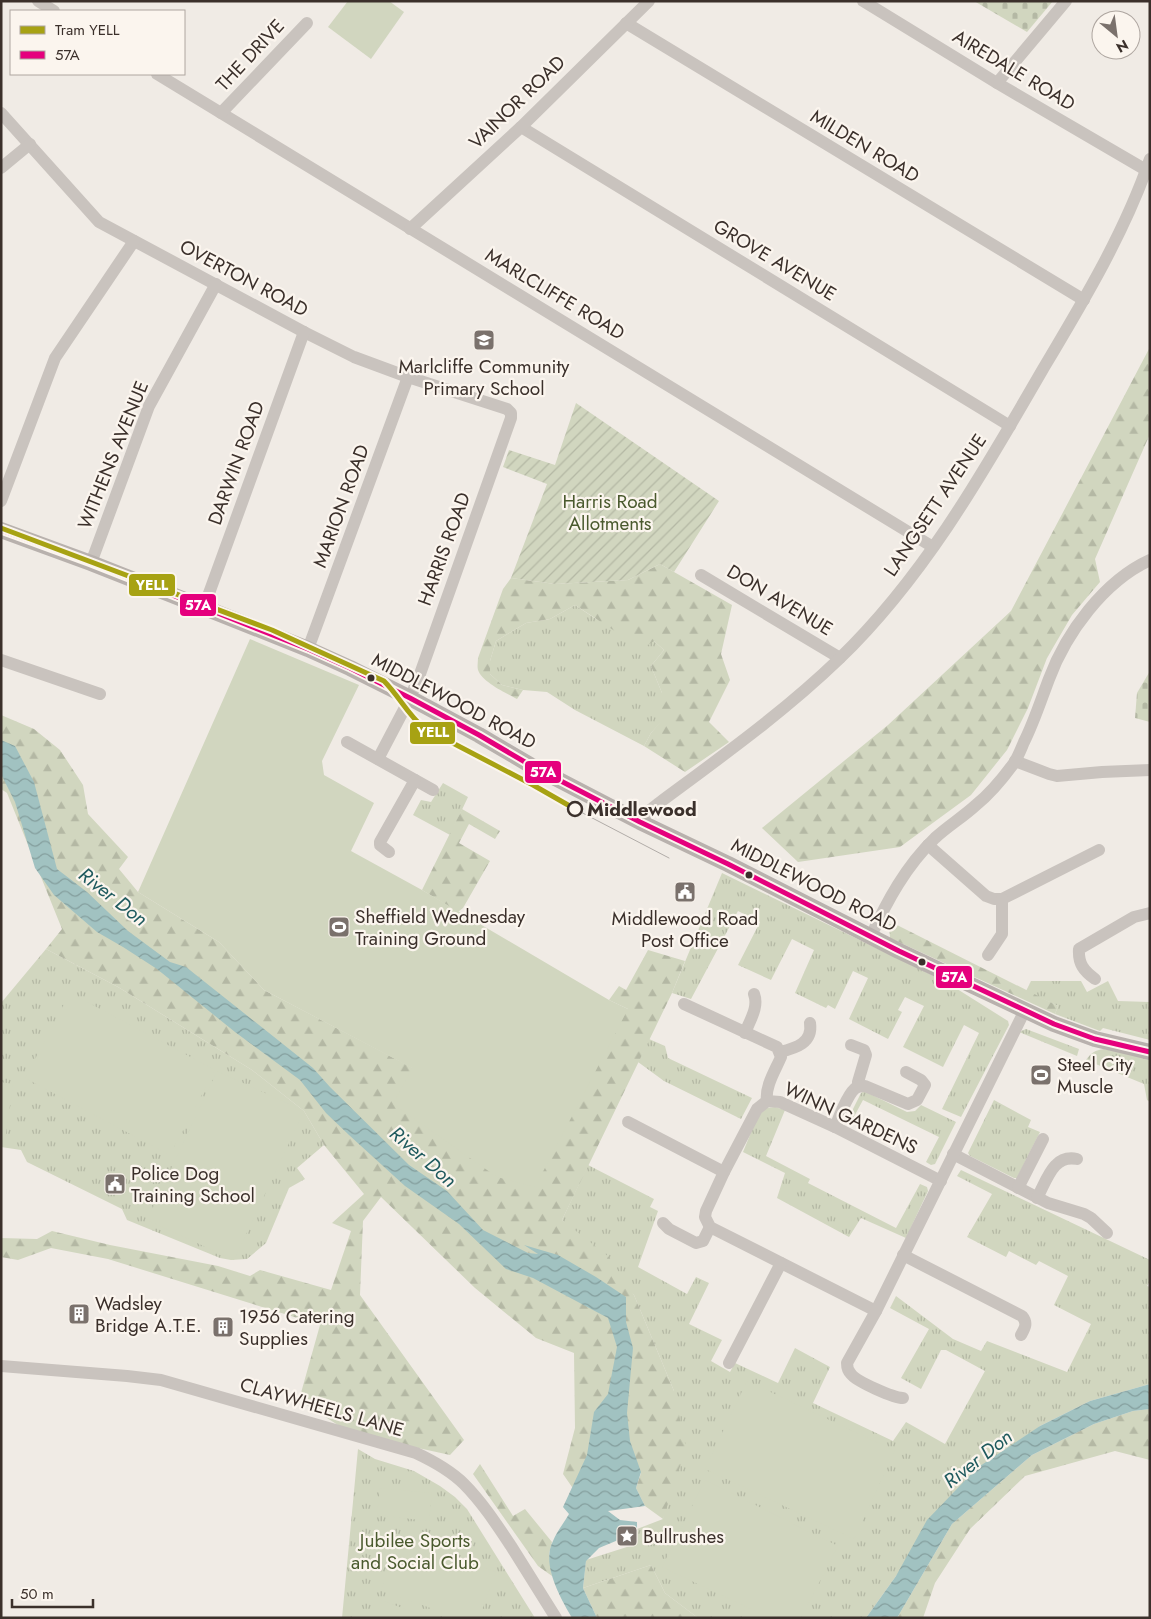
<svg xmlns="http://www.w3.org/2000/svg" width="1151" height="1619" viewBox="0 0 1151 1619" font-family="Jost,sans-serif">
	<defs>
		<pattern id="grass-tufts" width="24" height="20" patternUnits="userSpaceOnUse" patternTransform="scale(1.25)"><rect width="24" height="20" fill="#d1d6bf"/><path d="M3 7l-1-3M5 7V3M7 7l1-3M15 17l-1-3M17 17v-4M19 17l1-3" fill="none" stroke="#b4b8a4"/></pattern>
		<pattern id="forest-firs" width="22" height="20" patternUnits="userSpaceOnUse" patternTransform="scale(1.25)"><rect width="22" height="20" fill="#d1d6bf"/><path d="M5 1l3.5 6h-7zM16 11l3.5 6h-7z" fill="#b4b8a4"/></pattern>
		<pattern id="cemetery-stones" width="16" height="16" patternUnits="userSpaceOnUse" patternTransform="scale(1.25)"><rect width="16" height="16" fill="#d1d6bf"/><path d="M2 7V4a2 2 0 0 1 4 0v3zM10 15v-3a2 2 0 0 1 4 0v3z" fill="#b4b8a4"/></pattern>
		<pattern id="garden-furrows" width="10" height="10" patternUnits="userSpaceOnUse" patternTransform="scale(1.25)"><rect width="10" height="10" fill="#d1d6bf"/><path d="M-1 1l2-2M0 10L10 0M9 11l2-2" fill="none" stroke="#b4b8a4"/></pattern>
		<pattern id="water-waves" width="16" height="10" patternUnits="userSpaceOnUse" patternTransform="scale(1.25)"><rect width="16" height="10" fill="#a1c2c1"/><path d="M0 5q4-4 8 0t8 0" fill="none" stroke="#849e9d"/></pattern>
	</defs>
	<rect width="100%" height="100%" fill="#f0ebe5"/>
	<!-- grass -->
	<g fill="url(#grass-tufts)">
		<path d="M575,605L596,619L654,641L664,650L651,666L662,693V721L651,733L644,746L575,710L547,692L523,690L502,685L490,674V661L496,641L526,623L550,619Z"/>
		<path d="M443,783L468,797L450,835L413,815L421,800L431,802Z"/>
		<path d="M722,873L946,982L1008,1021L1009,1025L961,1117L942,1109L979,1033L964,1025L943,1067L903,1047L924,1006L905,997L898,1010L902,1012L888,1039L849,1019L868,978L853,971L835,1009L828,1005L826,1008L795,993L814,950L792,939L771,980L738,965L760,922L738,911L691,999L672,993Z"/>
		<path d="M46,949L118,987L252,1070L304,1111L324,1145L297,1168L305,1179L289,1188L266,1243L247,1259L231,1260L220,1258L127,1220L122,1209L27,1162L21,1150L1,1147V1003Z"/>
		<path d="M1031,981H1081L1087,992L1108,981L1118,1001L1150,1002V1040L1103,1028L1100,1031L1055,1014L1058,1006L1026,991Z"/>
		<path d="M1026,1029L1079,1049L1077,1056L1019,1032Z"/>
		<path d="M649,1039L665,1046L668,1058L752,1098L741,1119L664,1081L638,1062Z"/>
		<path d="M1104,1049L1150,1059V1102L1147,1100L1144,1084L1086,1060C1091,1053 1095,1050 1104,1049Z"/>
		<path d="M864,1091L907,1112L915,1111L921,1105L956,1122L935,1164L931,1165L926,1162L939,1137L863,1100L850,1124L847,1121L861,1093Z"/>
		<path d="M994,1100L1031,1120L1028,1127L1040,1132L1017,1178H1014L970,1156L968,1153Z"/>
		<path d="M775,1107L785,1110L766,1156L810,1179L808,1183L896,1228L920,1184L927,1187L928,1191L906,1238L861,1218L849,1237L777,1198L785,1173L743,1152L759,1113L766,1108Z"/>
		<path d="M588,1165L654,1199L650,1207L658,1211L638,1267L687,1294L696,1277L709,1283L689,1324L722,1340L711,1361L730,1372L735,1363L778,1383L795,1348L830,1367L813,1403L893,1441L906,1422L945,1444L985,1371L946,1350H941L921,1389L901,1378L929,1329L890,1308L896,1296L953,1339L981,1351L987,1341L1067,1372L1091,1324L1054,1305L1068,1276L1039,1261L1036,1265L1009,1251L1006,1257L967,1237L992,1194L957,1176L961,1170L1150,1260V1281L1147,1286L1150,1287V1384L1090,1401L1040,1426L896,1576L866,1618H698L665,1593L651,1565L583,1588L586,1560L630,1546L637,1529L663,1519L674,1391L634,1295L562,1220Z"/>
		<path d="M358,1449L375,1459L414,1471L440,1486L455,1497L467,1509L535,1618H342Z"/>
	</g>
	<!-- forest -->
	<g fill="url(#forest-firs)">
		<path d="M1150,347V434L1095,559L1100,582L1072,615L1047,658L1028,708L1007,750L971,795L900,847L798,862L762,828L888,725L1011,611Z"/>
		<path d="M660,564L732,605L721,654L730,680L709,722L729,742L685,772L644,746L651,733L662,720V693L651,666L664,650L654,641L648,645L630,641L575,605L550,619L526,623L496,641L490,661V674L502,685L523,690L517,699C506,693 482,682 478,670C477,666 478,662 478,658L503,589L511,578L555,584L628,580Z"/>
		<path d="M1,715L34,729L60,750L83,785L88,814L128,857L119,869L138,892L219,942L264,990L413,1068L628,1009L609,1000L619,986L626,990L648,950L685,961L672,993L562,1220L609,1257L634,1295L674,1391L686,1448L663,1519L645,1506L636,1488L641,1473L572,1487L563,1474L575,1428L574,1353L536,1338L475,1288L381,1197L363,1221L360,1295L464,1440L450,1455L400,1444L341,1427L299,1400L320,1325L108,1259L51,1248L18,1260L1,1257V1238L37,1239L52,1231L110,1245L218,1266L250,1276L260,1270L331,1290L351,1231L332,1223L364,1194L324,1145L304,1111L252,1070L118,987L46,949L62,929L7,793L1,789Z"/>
		<path d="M462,809L500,831L495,839L469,824L459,843L490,861L463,908L458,912L422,890Z"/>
		<path d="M889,924L897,925L1058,1006L1055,1014L890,938Z"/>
		<path d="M1150,1409V1460L1115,1451L1025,1476L970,1529L935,1583L923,1618H897L952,1524L1032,1455L1094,1424L1133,1411Z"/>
		<path d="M480,1464L513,1516L525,1509L552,1542L549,1554L552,1576L538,1566L473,1474Z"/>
		<path d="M651,1565L665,1593L698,1618H597L583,1588Z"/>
	</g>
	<!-- cemetery -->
	<g fill="url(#cemetery-stones)">
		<path d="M974,1H1053L1027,32Z"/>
		<path d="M1150,671V722L1135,718L1137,693Z"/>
	</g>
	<!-- garden -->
	<path fill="url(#garden-furrows)" d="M576,403L719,501L674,572L660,564L628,580L555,584L511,578L547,484L503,467L509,450L555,465Z"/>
	<!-- pitch -->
	<g fill="#d1d6bf">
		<path d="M348,1H389L404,12L371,59L328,27Z"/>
		<path d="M250,639L359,685L322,761L324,775L374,803L351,851L422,890L609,1000L628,1009L535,1187L497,1177L393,1104L412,1068L264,990L219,942L138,892Z"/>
		<path d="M70,993L215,1070L170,1155L25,1078Z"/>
		<path d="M217,1071L304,1111L234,1260L147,1220Z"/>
		<path d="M1,1082L13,1084L5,1141H1Z"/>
		<path d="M747,1381L895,1451L854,1539L705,1469Z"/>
		<path d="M705,1480L838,1546L801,1618H770L662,1567Z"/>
		<path d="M380,1488L432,1493L429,1521L377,1515Z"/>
		<path d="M401,1536L496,1572L479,1618H458L381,1590Z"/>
		<path d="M381,1600L429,1618H375Z"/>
	</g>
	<!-- water -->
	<g fill="url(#water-waves)">
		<path d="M1,740L15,746L34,782L57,869L87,892L128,931L170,962L186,967L313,1068L330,1087L409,1165L447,1191L483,1230L528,1253L538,1254L524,1245L558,1255L596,1277L626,1297V1322L633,1348L627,1413L630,1441L641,1472L636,1488L645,1506L608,1511L620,1520L637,1522V1529L624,1532L623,1538L599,1548L586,1561L583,1588L597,1618H572C560,1597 541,1564 553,1541C557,1531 564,1523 569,1514L563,1507L587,1455L594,1412L608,1394L617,1347L608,1318L533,1278L506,1269L459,1224L405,1186L349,1135L326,1113L300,1080L235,1032L157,969L123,947L97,932L54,895L35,868L15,802L1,774Z"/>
		<path d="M1150,1384V1409L1133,1411L1094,1424L1032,1455L952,1524L897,1618H866L896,1576L927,1520L977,1468L1040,1426L1090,1401Z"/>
	</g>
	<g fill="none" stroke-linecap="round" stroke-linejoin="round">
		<!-- minor -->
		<g stroke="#c9c3be" stroke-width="12">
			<path d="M38,1L54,11"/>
			<path d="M863,1L997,83L1146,170"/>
			<path d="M626,23L1084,300"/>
			<path d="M157,74L933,547"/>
			<path d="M997,83L1066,1"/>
			<path d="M1,113L99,222L304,332L354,357L408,377L507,409L511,413V418L420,674L410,698L378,759"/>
			<path d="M221,113L307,23"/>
			<path d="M521,127L1010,426"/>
			<path d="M1,168L30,144"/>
			<path d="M410,229L521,127L649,1"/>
			<path d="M1,501L55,358L134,241"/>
			<path d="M91,563L149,406L216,284"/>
			<path d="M701,575L840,658"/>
			<path d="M204,607L304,332"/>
			<path d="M308,649L408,377"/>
			<path d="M1,660L100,694"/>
			<path d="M347,742L433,790"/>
			<path d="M1015,761L1049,774L1057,776L1102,772L1150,770"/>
			<path d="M640,822L649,811L659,803C721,757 784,712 839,659C925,576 984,471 1043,369C1083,302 1125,232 1150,159"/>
			<path d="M928,845L986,896L994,899H1002L1099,850"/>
			<path d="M389,852L380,845V842L415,780"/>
			<path d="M871,936C887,901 906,866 935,838C948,826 963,817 976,805C991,793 1003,778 1014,763C1018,757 1021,749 1024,742C1034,722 1041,700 1049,679C1066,633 1104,581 1150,560"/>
			<path d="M988,955L1002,934V899"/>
			<path d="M1095,979C1084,971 1078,964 1079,949L1134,917L1150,913"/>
			<path d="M684,1004L777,1047L781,1057C775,1071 765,1086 767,1101"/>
			<path d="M745,1033C750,1020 759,1007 754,994"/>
			<path d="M851,1045L864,1050L866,1055L858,1082V1087"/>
			<path d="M780,1052C796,1048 813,1043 810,1023"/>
			<path d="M628,1122L724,1172"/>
			<path d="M835,1127C839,1118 848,1092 857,1087C859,1086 862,1086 865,1086L908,1104L917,1100L925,1085L921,1080L906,1072"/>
			<path d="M953,1154L1048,1203L1084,1214L1091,1218L1107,1233"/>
			<path d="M1018,1188L1043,1139"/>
			<path d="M1037,1198C1047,1180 1053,1154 1077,1159"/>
			<path d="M663,1223L669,1229L696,1243L703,1241L710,1227"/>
			<path d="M903,1255L1022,1316C1028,1323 1025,1328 1021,1335"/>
			<path d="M876,1311L710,1227L705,1217L706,1211L724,1172L757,1109L767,1101L780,1102L835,1127L941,1181"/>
			<path d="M729,1363L781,1263"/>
			<path d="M1,1366L127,1376L161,1380L416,1453C433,1461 450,1470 464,1484C482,1502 497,1525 511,1546C526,1570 541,1594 556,1618"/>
			<path d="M903,1398C894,1398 857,1382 851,1374C848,1371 847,1367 847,1363L876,1311L1025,1010"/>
		</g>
		<!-- major -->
		<path stroke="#b8b1ad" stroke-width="16" d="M1,530L91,563L200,606L308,649L350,668L410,698L479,735L530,765L640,822L728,864L899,951L1054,1024L1095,1039L1150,1052"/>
		<!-- tram -->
		<path stroke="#b1aca8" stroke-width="1" d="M575,809L669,858"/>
		<!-- bus-1 casing -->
		<g stroke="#fbf5ee" stroke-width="9">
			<path id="bus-1" d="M1,530L91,563L200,606L308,649L350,668L410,698L479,735L530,765L640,822L728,864L899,951L1054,1024L1095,1039L1150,1052"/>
		</g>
		<!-- bus-1 -->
		<use href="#bus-1" stroke="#e5007d" stroke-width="5"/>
		<!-- tram-1 casing -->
		<g stroke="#fbf5ee" stroke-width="9">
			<path id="tram-1" d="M1,528L272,630L384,681C399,696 408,715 424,728L533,785L575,809"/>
		</g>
		<!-- tram-1 -->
		<use href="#tram-1" stroke="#a7a213" stroke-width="5"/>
	</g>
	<!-- icons -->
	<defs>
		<g id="school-square" transform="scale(1.125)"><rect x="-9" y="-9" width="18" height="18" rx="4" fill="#7a716c" stroke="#fbf5ee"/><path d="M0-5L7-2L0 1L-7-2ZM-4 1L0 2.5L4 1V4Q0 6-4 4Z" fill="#fff"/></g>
		<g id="civic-square" transform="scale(1.125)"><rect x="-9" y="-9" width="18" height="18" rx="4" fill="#7a716c" stroke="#fbf5ee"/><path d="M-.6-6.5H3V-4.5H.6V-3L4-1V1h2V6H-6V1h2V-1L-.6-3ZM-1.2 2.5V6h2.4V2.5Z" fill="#fff"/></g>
		<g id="stadium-square" transform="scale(1.125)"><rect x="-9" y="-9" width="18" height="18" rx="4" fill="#7a716c" stroke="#fbf5ee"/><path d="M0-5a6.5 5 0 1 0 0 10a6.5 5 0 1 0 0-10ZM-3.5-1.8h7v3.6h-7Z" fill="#fff"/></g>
		<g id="building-square" transform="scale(1.125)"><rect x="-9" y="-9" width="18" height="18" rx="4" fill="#7a716c" stroke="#fbf5ee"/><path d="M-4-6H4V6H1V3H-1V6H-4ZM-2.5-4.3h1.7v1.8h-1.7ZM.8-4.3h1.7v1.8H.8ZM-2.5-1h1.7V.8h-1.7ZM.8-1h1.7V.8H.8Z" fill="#fff"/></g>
		<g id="sight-square" transform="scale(1.125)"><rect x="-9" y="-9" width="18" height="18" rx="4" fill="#7a716c" stroke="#fbf5ee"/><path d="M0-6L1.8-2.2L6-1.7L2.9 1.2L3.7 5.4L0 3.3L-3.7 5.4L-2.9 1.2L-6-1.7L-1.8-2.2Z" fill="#fff"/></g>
	</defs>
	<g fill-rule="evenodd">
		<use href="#school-square" x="484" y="340"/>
		<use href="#civic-square" x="685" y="892"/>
		<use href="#stadium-square" x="339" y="927"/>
		<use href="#stadium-square" x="1041" y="1075"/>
		<use href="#civic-square" x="115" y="1184"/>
		<use href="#building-square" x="79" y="1314"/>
		<use href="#building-square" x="223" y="1327"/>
		<use href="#sight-square" x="627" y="1536"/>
	</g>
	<!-- markers -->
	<g fill="#3b302b" stroke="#fbf5ee" stroke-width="2">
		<circle cx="371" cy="678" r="4.5"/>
		<circle cx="749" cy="875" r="4.5"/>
		<circle cx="922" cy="962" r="4.5"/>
	</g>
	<circle fill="#fbf5ee" stroke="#3b302b" stroke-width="2.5" cx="575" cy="809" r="7"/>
	<g text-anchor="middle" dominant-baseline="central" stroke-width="4.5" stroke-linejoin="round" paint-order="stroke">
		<!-- street labels -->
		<g font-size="19" fill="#3b302b" stroke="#fbf5ee">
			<text transform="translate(250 55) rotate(-47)">THE DRIVE</text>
			<text transform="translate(1014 70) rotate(31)">AIREDALE ROAD</text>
			<text transform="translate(517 102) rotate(-44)">VAINOR ROAD</text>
			<text transform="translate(865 146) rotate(31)">MILDEN ROAD</text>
			<text transform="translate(775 260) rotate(31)">GROVE AVENUE</text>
			<text transform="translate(244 278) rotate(28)">OVERTON ROAD</text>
			<text transform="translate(555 294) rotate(31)">MARLCLIFFE ROAD</text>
			<text transform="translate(113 455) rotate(-68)">WITHENS AVENUE</text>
			<text transform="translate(236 463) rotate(-70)">DARWIN ROAD</text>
			<text transform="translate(935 505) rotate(-56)">LANGSETT AVENUE</text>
			<text transform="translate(341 506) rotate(-70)">MARION ROAD</text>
			<text transform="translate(444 549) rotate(-70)">HARRIS ROAD</text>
			<text transform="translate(780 600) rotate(31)">DON AVENUE</text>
			<text transform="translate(454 701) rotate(28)">MIDDLEWOOD ROAD</text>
			<text transform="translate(814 885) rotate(27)">MIDDLEWOOD ROAD</text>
			<text transform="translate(851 1118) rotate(25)">WINN GARDENS</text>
			<text transform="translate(322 1407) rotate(16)">CLAYWHEELS LANE</text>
		</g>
		<!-- poi labels -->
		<g font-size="19" fill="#3b302b" stroke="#fbf5ee" text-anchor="start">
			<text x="484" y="366" text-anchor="middle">Marlcliffe Community<tspan x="484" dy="22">Primary School</tspan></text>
			<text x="355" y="916">Sheffield Wednesday<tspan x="355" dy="22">Training Ground</tspan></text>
			<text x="685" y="918" text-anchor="middle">Middlewood Road<tspan x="685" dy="22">Post Office</tspan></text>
			<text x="1057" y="1064">Steel City<tspan x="1057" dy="22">Muscle</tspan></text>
			<text x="131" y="1173">Police Dog<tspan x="131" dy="22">Training School</tspan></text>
			<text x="95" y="1303">Wadsley<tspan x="95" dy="22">Bridge A.T.E.</tspan></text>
			<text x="239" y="1316">1956 Catering<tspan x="239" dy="22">Supplies</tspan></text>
			<text x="643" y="1536">Bullrushes</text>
		</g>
		<!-- park labels -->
		<g font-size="19" fill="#4a5a2e" stroke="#fbf5ee">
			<text x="610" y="501">Harris Road<tspan x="610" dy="22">Allotments</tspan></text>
			<text x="415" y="1540">Jubilee Sports<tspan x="415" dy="22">and Social Club</tspan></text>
		</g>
		<!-- stop labels -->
		<g font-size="19" font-weight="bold" fill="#3b302b" stroke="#fbf5ee" text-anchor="start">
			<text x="587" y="809">Middlewood</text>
		</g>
		<!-- water labels -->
		<g font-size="20" font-style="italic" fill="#1f5a5e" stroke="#fbf5ee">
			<text transform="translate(113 897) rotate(38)">River Don</text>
			<text transform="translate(423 1157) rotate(41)">River Don</text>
			<text transform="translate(978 1459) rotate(-38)">River Don</text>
		</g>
	</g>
	<g stroke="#fbf5ee" stroke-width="2">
		<rect x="128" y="573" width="48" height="24" rx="5" fill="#a7a213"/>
		<rect x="179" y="593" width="38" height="24" rx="5" fill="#e5007d"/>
		<rect x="409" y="721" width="47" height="24" rx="5" fill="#a7a213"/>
		<rect x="524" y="760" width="38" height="24" rx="5" fill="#e5007d"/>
		<rect x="935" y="965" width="38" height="24" rx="5" fill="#e5007d"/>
	</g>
	<g font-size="14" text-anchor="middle" font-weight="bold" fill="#fff">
		<text x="152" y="590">YELL</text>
		<text x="198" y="610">57A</text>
		<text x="433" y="737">YELL</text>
		<text x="543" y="777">57A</text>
		<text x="954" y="982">57A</text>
	</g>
	<!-- border -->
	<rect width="1151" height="1619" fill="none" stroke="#3b302b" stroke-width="5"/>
	<!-- legend -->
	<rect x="10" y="10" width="175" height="65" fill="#fbf5ee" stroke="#aea6a0"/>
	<rect x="20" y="26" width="25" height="8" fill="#a7a213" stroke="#aea6a0"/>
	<text x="55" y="35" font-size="15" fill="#3b302b">Tram YELL</text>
	<rect x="20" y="51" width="25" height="8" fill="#e5007d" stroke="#aea6a0"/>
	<text x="55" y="60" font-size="15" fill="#3b302b">57A</text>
	<!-- north arrow -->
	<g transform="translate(1116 35) rotate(151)"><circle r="24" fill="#fbf5ee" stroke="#aea6a0"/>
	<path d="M0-4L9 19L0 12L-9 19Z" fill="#7a716c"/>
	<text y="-8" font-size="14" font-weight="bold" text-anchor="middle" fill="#3b302b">N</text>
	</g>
	<!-- scale -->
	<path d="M12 1599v8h81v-8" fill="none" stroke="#3b302b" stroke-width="2.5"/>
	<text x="20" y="1599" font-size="15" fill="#3b302b" stroke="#fbf5ee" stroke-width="4" paint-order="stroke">50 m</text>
</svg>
